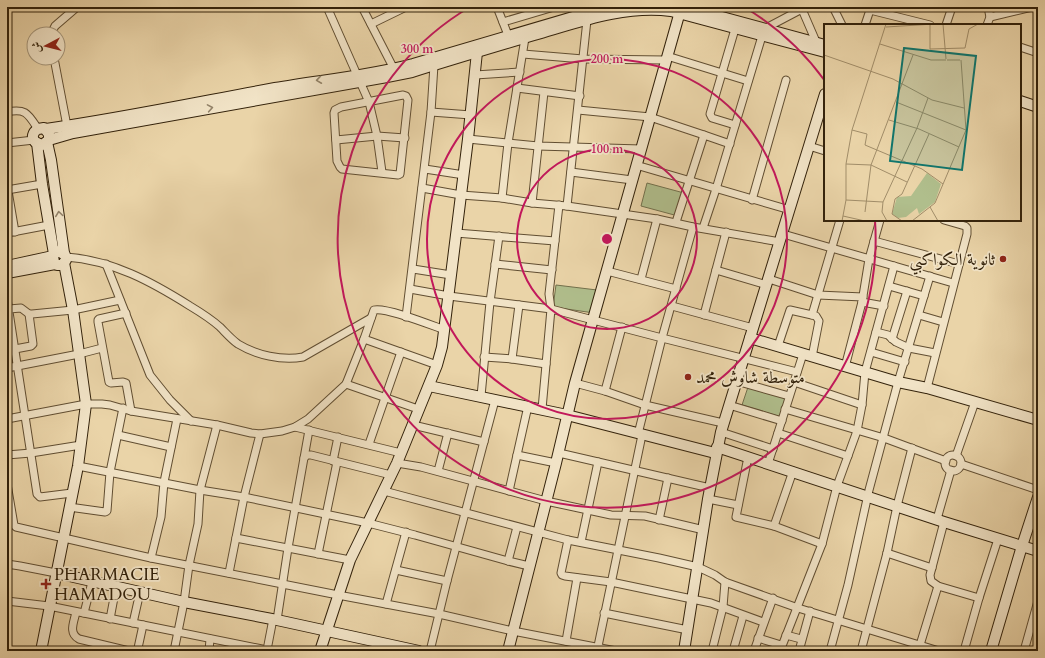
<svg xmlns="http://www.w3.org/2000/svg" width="1045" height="658" viewBox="0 0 1045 658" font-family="Cardo,Amiri,serif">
	<rect width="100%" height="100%" fill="#ead4a8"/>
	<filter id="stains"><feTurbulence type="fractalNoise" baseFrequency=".005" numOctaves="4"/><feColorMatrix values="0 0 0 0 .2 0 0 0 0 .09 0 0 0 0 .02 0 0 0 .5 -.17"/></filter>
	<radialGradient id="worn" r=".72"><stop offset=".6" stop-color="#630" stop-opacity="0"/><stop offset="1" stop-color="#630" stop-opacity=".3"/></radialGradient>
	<!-- green -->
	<g fill="#b0be8c" stroke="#72704c">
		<path d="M647,183L684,193L678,216L641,206Z"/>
		<path d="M556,285L597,290L594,313L553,307Z"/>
		<path d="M748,387L786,398L781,417L742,405Z"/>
	</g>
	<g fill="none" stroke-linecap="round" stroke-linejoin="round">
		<!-- street casing -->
		<g stroke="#614e32" stroke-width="9">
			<g id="street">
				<path d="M327,7L369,102L377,136L382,172"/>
				<path d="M362,7L395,71"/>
				<path d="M497,7L508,35"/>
				<path d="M801,7L817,44"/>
				<path d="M833,7L842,25"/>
				<path d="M870,10L930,25"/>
				<path d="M990,17L1032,7"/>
				<path d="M503,22L554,7"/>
				<path d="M371,24L406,7"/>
				<path d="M865,25L870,10L868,7"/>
				<path d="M946,25L952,7"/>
				<path d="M987,25L990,17L988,7"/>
				<path d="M735,29L710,114L712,118L735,125"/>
				<path d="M764,29L802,9"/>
				<path d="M51,34L55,26L77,7"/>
				<path d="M1020,47L1038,53"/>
				<path d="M523,54L583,59L665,60"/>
				<path d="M667,56L748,81"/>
				<path d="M54,58L67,126"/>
				<path d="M475,75L520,72"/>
				<path d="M517,88L580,96"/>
				<path d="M403,95L406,96L408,100L400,174L398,175L342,169L340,167L337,161L334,113L335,110L341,107Z"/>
				<path d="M578,110L650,117L704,135"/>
				<path d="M7,112C26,108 28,114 38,129"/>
				<path d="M431,112L471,115"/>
				<path d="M468,139L538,146L641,149"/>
				<path d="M336,140L377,136L405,138"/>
				<path d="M7,143L34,140"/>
				<path d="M809,146L825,151"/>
				<path d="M636,165L790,210"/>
				<path d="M425,169L464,175"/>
				<path d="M571,172L632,180"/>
				<path d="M7,185L15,232"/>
				<path d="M422,188L461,195L502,198L532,203L567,206L657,219L693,227L780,242"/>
				<path d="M7,190L42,184"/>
				<path d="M502,198L508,143L525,38"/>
				<path d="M752,200L786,80"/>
				<path d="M532,203L544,92"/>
				<path d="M567,206L587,20"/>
				<path d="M676,222L704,135L730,144"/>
				<path d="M693,227L662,338L797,372"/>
				<path d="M703,228L716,189L762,36"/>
				<path d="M7,233L49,225"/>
				<path d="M456,233L555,241"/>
				<path d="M783,234L953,283"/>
				<path d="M874,241L959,264"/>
				<path d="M66,257C112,260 152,282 190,306C200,312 211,319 220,327C226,333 231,339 238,344C256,355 282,361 303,357L371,318"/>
				<path d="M106,264L150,375L170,400L191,421"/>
				<path d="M495,264L552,270"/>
				<path d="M413,269L451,275"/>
				<path d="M716,270L767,285"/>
				<path d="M607,271L676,289"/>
				<path d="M641,279L657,219"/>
				<path d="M769,279L818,295L863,297"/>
				<path d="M889,286L924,296"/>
				<path d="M410,289L449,296L551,309L662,338L638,434"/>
				<path d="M7,299L37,494L40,497L72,493"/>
				<path d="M862,302L884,306"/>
				<path d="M519,305L512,359L546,364"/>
				<path d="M672,306L753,328"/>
				<path d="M9,309L21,308L29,314H32L73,310L120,300"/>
				<path d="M126,313L99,319L98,320V322L109,382L111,383L123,382L126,383L131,411"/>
				<path d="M704,315L726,232"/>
				<path d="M919,315L943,322"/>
				<path d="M406,317L431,112L434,65"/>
				<path d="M876,332L888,335L896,342L909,348L935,353"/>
				<path d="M364,339L437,365"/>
				<path d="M892,339L907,291"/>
				<path d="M778,346L790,310L812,315"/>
				<path d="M15,349L31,346L33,344L29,314"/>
				<path d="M871,352L905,362"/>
				<path d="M484,357L512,359"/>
				<path d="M812,357L819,321L816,316L812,315L840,220"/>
				<path d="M845,367L862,302L869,259L880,220"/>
				<path d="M7,368L79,354L102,348"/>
				<path d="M736,381L789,396"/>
				<path d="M794,382L862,405"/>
				<path d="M575,383L605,391L645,405L723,423"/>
				<path d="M346,384L418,409"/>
				<path d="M927,388L967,234V228L965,226L944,220"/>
				<path d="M605,391L622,327"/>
				<path d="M481,396L490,302L499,236"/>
				<path d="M729,405L782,421"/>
				<path d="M542,409L551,309L549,294L559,205"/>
				<path d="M785,409L884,438L946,461"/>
				<path d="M7,419L86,404H102L110,405L131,411L217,425L251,433L260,434L282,431L295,427L308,419L346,384L364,339L374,310C386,307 431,325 445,330"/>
				<path d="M413,425L484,442"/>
				<path d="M295,427L401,453"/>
				<path d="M721,432L773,449"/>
				<path d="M778,433L848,456"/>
				<path d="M118,435L171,447"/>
				<path d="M369,444L401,352"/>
				<path d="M559,453L598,462L581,542"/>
				<path d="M7,455L31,453L81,445"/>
				<path d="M517,455L528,406"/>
				<circle cx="953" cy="463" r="8"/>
				<path d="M956,456L975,402"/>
				<path d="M748,457L736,517L774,526L822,544"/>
				<path d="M304,458L309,430"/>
				<path d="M333,461L338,437"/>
				<path d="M598,462L710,488"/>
				<path d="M397,463L421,467L546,501L611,515L645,516L704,530"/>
				<path d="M768,464L803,354"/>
				<path d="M961,464L1038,490"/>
				<path d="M78,466L200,490L244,497L368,523L415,535L508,561L529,566"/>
				<path d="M438,471L448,433"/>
				<path d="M7,484L14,525L16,527L151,558L338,595L439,614L513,631L616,651"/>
				<path d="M384,491L568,540L659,558L698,567L715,575L725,582L798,608L939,651"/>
				<path d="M509,491L517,455L556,463"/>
				<path d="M708,499L738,505"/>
				<path d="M69,507L105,512L107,511L110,472L123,408"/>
				<path d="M937,519L951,470"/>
				<path d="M659,520L668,478"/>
				<path d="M774,526L793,471"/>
				<path d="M236,538L350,560"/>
				<path d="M568,540L561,573L562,575L565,576L611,582L711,603L763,622"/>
				<path d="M887,553L932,568"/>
				<path d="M318,554L337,462"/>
				<path d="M151,558L161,517L164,482L177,419"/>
				<path d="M508,561L517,527"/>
				<path d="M7,564L20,566L56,573"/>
				<path d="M396,570L447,581"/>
				<path d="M229,573L244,497L260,434"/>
				<path d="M938,586L931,581L930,575L944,522"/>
				<path d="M7,601L49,606L272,651"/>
				<path d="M386,604L406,532"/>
				<path d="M76,612C74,622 68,633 79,639L129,651"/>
				<path d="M84,613L92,582"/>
				<path d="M604,613L688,630"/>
				<path d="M110,619L116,587"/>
				<path d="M277,620L288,548L304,458L307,455H311L391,475"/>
				<path d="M133,623L140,592"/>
				<path d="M786,635L801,639"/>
				<path d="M758,638L781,645"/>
				<path d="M566,641L577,578"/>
				<path d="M920,645L938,586L979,598"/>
				<path d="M267,650L273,619"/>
				<path d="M135,651L138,648L143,625"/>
				<path d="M174,651L184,602L189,565L198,524L200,490L217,425"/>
				<path d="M209,651L210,639"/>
				<path d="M430,651L447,581L495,400"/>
				<path d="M597,651L642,435"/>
				<path d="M712,651L723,607L725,582"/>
				<path d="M733,651L743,616"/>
				<path d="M754,651L773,598"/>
				<path d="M780,651L822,544L837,486L857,431L862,405L865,372L894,266"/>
				<path d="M799,651L810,611"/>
				<path d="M830,651L848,585L869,490L898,382L930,276"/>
				<path d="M861,651L887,553L897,506L912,448"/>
				<path d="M964,651L979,598L998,539"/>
				<path d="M1024,651L1038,601"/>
			</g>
		</g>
		<!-- secondary casing -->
		<g stroke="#33220b" stroke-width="12">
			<g id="secondary">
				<path d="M685,7L825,45"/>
				<path d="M1020,101L1038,107"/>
				<path d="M46,129C123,118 199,102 275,88C321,80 368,76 413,64L607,7"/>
				<path d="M49,140V134L44,128L38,129C33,132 31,137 35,142L42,145L49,140L73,133L387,77L412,72C453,59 494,47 534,35C579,22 624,5 671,11L825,52"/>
				<path d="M47,142L51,160L64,253"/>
				<path d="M37,143L42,184L54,254"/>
				<path d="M7,266L53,256L56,252L59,251L65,255L66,260L62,265H57L54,262L53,256"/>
				<path d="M7,273L55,264"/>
				<path d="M750,338L898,382L927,388L1038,420"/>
				<path d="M429,386L567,415L715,453"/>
				<path d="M717,447L944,522L1038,551"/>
				<path d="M56,573L184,602L277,620L419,651"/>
				<path d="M41,651L78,466L86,404L73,310L64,263"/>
				<path d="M320,651L350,560L397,463L437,365L442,347L468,139L477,52L476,48"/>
				<path d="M508,651L556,463L575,383L681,8"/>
				<path d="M684,651L708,499L721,432L825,94"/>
				<path d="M991,651L1022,546L1038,497"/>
			</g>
		</g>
		<!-- street -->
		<use href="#street" stroke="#f1e3c6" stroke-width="7"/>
		<!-- secondary -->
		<use href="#secondary" stroke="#f1e3c6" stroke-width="10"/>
	</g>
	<!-- one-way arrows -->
	<defs><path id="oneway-chevron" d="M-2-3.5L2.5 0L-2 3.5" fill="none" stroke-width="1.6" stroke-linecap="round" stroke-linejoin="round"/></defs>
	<g stroke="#928268">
		<use href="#oneway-chevron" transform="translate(319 80) rotate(172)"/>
		<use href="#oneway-chevron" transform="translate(210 108) rotate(-10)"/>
		<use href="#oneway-chevron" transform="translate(59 214) rotate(-98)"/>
	</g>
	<!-- distance rings -->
	<g fill="none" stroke="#c2185b" stroke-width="2">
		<circle cx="607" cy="239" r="90"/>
		<circle cx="607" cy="239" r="180"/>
		<path d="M744 7A269 269 0 0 1 825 81M875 220A269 269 0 1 1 470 7"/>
	</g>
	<!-- markers -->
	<g fill="#8f2418" stroke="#f1e3c6" stroke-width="1.5">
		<circle cx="1003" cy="259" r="4"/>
		<circle cx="688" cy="377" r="4"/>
		<path d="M44 578h4v4h4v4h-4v4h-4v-4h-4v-4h4z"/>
	</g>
	<g text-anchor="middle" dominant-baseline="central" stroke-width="3.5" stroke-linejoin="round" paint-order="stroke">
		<!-- poi labels -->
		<g font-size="17" fill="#33220b" stroke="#f1e3c6" text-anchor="start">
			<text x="995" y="259" text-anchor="end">ثانوية الكواكبي</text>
			<text x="696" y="377">متوسطة شاوش محمد</text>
			<text x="54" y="574">PHARMACIE<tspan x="54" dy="20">HAMADOU</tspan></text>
		</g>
	</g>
	<!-- overview -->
	<g transform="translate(824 24)">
		<rect width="197" height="197" fill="#ead4a8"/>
		<path d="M103,149L117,160L111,178L95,190L93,184L82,193L74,194L68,190L73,173L87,172Z" fill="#b0be8c"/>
		<path fill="none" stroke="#a18d69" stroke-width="1" d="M119,0L122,35M106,1V25L141,24L145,5L154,0M62,3L110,0M56,20L107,36H122M0,31L69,55L108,76L140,84M123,36H136M72,78L142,106M65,96L95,105L135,123M93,104L104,74M28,106L43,110L41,121L98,145L119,160M22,140L47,141L83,158M22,176L59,178M106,183L114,197M41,188L47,141L89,31M19,192L41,197M18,197L22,176V140L28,106L62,0M63,197L58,188L59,178L93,104M78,197L68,190L71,175L78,170L105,110M88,197L111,179L142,106L137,36"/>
		<path fill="#0f766e" fill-opacity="0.15" stroke="#0f766e" stroke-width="2" d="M80,24L152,32L138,146L66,137Z"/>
		<rect width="197" height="197" fill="none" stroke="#33220b" stroke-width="2"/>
	</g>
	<circle cx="607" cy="239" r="6" fill="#c2185b" stroke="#f1e3c6" stroke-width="2"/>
	<g font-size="12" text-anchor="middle" font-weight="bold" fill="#c2185b" stroke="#f1e3c6" stroke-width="3.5" stroke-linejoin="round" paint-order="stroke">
		<text x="417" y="53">300 m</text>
		<text x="607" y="63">200 m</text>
		<text x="607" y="153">100 m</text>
	</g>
	<!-- margin -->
	<rect width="1045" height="658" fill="none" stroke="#ead4a8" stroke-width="24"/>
	<rect x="8" y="8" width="1029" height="642" fill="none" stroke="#33220b" stroke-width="2"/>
	<rect x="12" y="12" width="1021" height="634" fill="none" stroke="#33220b"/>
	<!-- north arrow -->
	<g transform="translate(46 46) rotate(263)"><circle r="19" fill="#f1e3c6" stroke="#a5967b"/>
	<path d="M0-3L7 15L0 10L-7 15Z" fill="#8f2418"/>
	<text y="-6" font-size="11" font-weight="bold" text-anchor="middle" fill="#33220b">ش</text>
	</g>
	<rect width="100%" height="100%" filter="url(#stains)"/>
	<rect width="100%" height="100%" fill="url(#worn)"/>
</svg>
